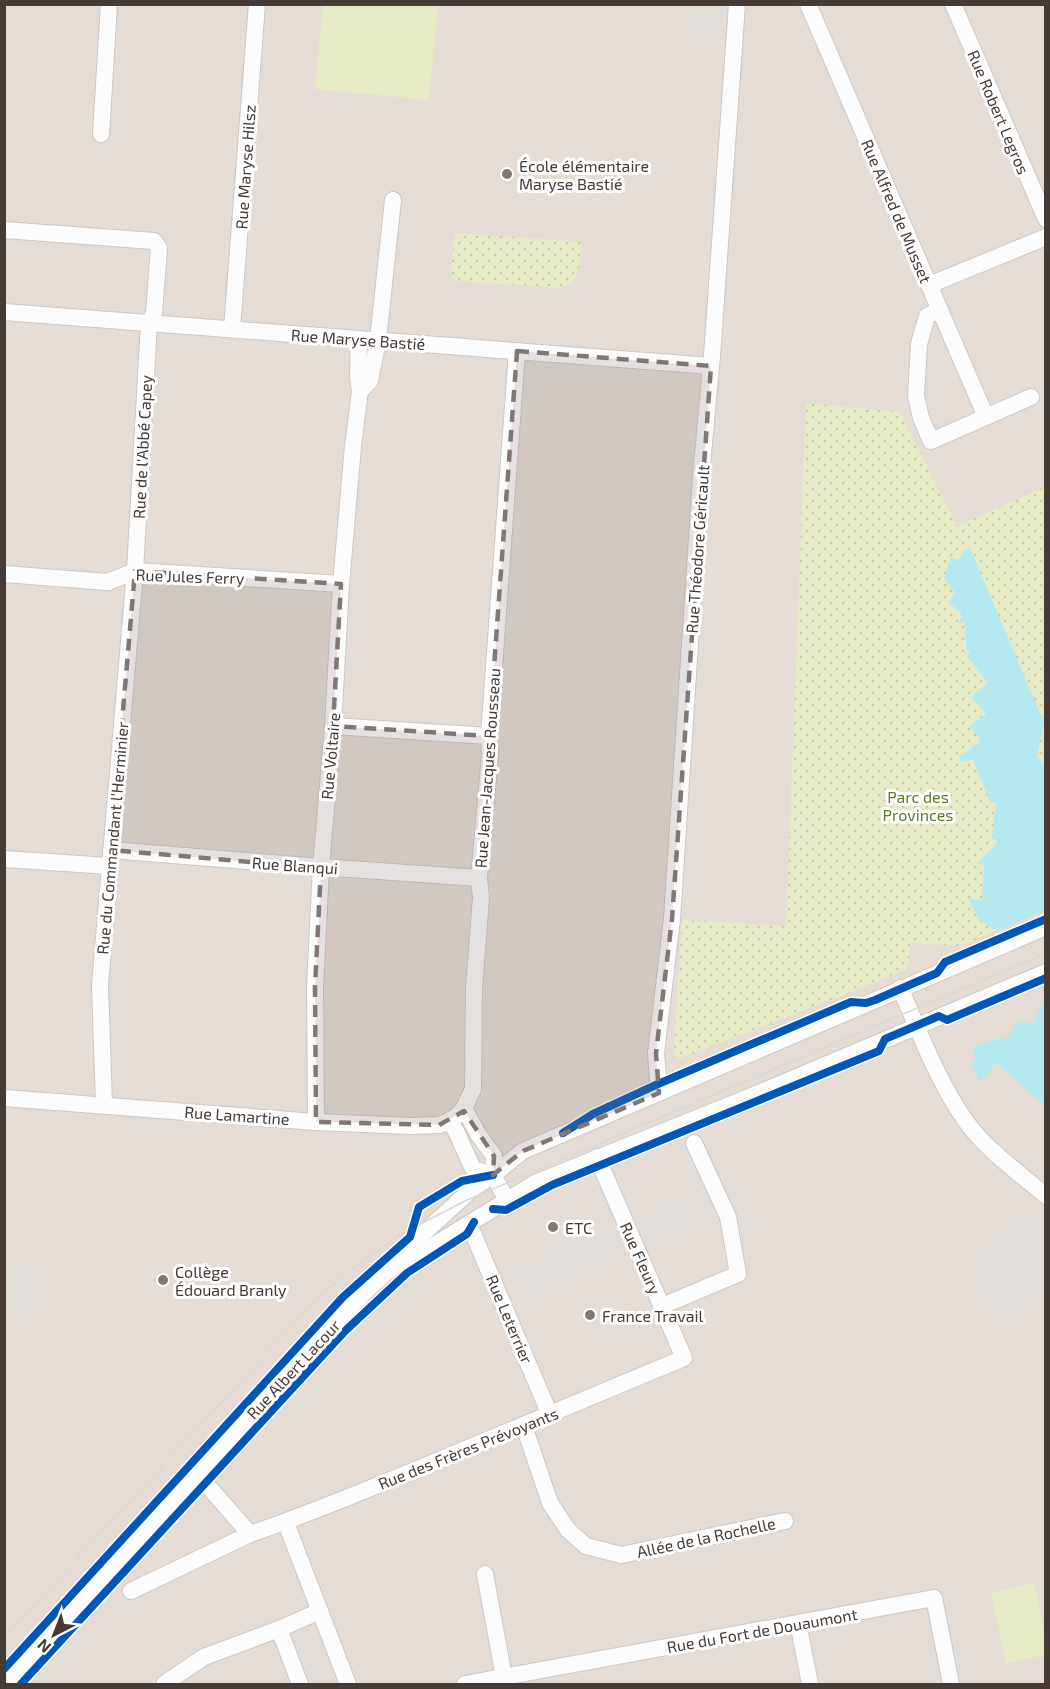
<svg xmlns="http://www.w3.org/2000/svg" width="1050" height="1689" viewBox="0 0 1050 1689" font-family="'Exo 2',sans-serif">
	<defs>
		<pattern id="park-dots" width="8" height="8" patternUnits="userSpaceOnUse" patternTransform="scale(1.5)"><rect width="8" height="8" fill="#e6ebc6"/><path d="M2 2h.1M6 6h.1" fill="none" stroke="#c7caab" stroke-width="1.8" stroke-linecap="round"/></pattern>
	</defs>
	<rect width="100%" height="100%" fill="#f0ece8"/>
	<!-- residential -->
	<rect fill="#e5dcd5" x="5" y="5" width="1040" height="1679"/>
	<!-- green -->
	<g fill="#e6ebc6">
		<path d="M323,5H438L429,100L315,89Z"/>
		<path d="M1034,1583L1045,1637V1655L1006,1663L991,1593Z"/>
	</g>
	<!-- park -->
	<g fill="url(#park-dots)">
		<path d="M455,233L581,242C580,254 582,273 572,282C568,285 562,286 557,288L457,281L452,278L451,273Z"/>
		<path d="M806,403L900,412L957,526L1045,487V910L961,946L910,943L909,963L905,970L838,997L679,1059L674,1050L682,920L786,926Z"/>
	</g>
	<!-- parking -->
	<g fill="#e2ddd9">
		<path d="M684,5H727L725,31L682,30Z"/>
		<path d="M709,1134L750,1224L739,1229L722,1221L711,1225L678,1149Z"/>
		<path d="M681,1195L694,1227L646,1247L633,1214Z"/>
		<path d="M1019,1202L1045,1225V1289L1021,1317L1012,1310L1005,1317L970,1286L977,1277L963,1265Z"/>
		<path d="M607,1219L626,1253L529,1302L512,1268Z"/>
		<path d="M4,1257L40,1259L38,1314L5,1312Z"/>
		<path d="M951,1607L967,1684H930L916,1614Z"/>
		<path d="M305,1630L326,1684H308L289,1641Z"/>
	</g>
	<!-- water -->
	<g fill="#b5e9f1">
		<path d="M970,548L1044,723L1037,756L1045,765V910L997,931L978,919L969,899L982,900L984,865L976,864L998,842L992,837L996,803L990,802L973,760L962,762L959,757L981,741L970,726L986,714L971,697L988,683L967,656L970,652L966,649L965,622L958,623L963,616L949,602L955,592L944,578L951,557L958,561L965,549Z"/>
		<path d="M1045,990V1105L997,1063L980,1082L971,1063L976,1061L973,1047L1002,1037L1006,1040L1018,1022L1034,1023L1045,995L1043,991Z"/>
	</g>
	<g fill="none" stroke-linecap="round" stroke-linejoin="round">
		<!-- minor casing -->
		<g stroke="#cdc8c4" stroke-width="18">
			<g id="minor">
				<path d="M808,4L986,417"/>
				<path d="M953,4L1046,219"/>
				<path d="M101,134L109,4"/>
				<path d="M4,230L154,241L159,248L154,313L149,323L135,571L100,985L104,1105"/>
				<path d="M929,285L1046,237"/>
				<path d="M940,310L927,316L919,344L916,396L921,418L931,441L1031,397"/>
				<path d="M4,312L711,366"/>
				<path d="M232,329L257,4"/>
				<path d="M360,391L370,381L378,340L393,200"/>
				<path d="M4,574L108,582L135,571L341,584"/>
				<path d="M333,726L489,736"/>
				<path d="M111,850L321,867L479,878"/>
				<path d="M4,859L109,866"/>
				<path d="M900,988C920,1033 937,1080 965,1120C986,1150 1018,1172 1046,1196"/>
				<path d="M659,1093L656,1053L672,919L701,476L712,356L737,4"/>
				<path d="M4,1098L316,1122L411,1126L439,1125L449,1121L458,1115L464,1108L473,1089L474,988L481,897L479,878L490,755L489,736L517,351"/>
				<path d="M464,1108L478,1134L494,1156L493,1175L507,1200"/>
				<path d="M449,1121L456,1131L473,1169L493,1175"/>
				<path d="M316,1122L315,987L321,867L333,726L341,584L353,446L360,391L358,377L359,339"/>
				<path d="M469,1224L550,1415"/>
				<path d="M394,1266L418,1255L535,1183L742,1100L1046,972"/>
				<path d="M662,1306L738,1274L728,1217L694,1143"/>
				<path d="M524,1426L550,1503L568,1530L586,1546L621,1555L785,1521"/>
				<path d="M286,1523L348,1684"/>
				<path d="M250,1534C304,1516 356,1494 408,1473C500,1435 592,1397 684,1358L597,1157"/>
				<path d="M485,1574L504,1677"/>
				<path d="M131,1591L250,1534L207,1485L196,1475"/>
				<path d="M798,1623L810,1684"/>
				<path d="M279,1629L300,1684"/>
				<path d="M4,1684L323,1337L368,1289L393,1267L406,1249L472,1189L493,1175L523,1151L1046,927"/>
				<path d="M164,1684L204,1657L279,1629L320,1611"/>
				<path d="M465,1684L934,1598L951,1684"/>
			</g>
		</g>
		<!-- minor -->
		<use href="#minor" stroke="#fdfcfc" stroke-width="16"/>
		<!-- tram -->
		<path stroke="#d9d8d8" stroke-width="1.5" d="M4,1635L34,1605L315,1301L348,1272L399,1235L465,1201L1046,953"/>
		<!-- cycleway casing -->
		<g stroke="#fff" stroke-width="11">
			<g id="cycleway">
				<path d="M563,1133L593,1114L658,1084L851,1002L866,1003L875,1000L937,973L945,962L1046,919"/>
				<path d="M493,1209L506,1210L552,1185L879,1051L885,1039L939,1016L947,1020L1046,978"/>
				<path d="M4,1669L343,1297L410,1237L419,1207L462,1181L493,1175"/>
				<path d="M21,1684L345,1331L407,1273L467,1234L474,1222"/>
			</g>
		</g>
		<!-- cycleway -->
		<use href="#cycleway" stroke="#0057b8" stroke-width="8"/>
	</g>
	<!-- marked area -->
	<path fill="#827873" fill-opacity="0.2" stroke="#827873" stroke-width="4.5" stroke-dasharray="12 8" stroke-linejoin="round" d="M517,351L711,366L672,919L656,1053L659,1093L523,1151L493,1175L494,1156L464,1111L439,1125L316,1122L315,987L321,868L111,850L135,571L341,584L333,726L489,736Z"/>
	<!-- markers -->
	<g fill="#827873" stroke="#fff" stroke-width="2">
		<circle cx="507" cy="174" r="6"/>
		<circle cx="553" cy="1227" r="6"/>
		<circle cx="163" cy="1280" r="6"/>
		<circle cx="590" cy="1315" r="6"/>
	</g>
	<g text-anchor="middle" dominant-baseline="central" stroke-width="6" stroke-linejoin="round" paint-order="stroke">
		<!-- street labels -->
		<g font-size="16" fill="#463a34" stroke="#fff">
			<text transform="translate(999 112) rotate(67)">Rue Robert Legros</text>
			<text transform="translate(245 167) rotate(-86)">Rue Maryse Hilsz</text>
			<text transform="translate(897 211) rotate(67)">Rue Alfred de Musset</text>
			<text transform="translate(358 339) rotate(4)">Rue Maryse Bastié</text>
			<text transform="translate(142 447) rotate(-87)">Rue de l'Abbé Capey</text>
			<text transform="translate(697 549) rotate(-86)">Rue Théodore Géricault</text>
			<text transform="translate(190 576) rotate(2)">Rue Jules Ferry</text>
			<text transform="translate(330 756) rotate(-85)">Rue Voltaire</text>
			<text transform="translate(487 768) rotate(-86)">Rue Jean-Jacques Rousseau</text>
			<text transform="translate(112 838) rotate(-85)">Rue du Commandant l'Herminier</text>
			<text transform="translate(295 865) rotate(4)">Rue Blanqui</text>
			<text transform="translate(237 1115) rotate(4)">Rue Lamartine</text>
			<text transform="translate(641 1258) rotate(66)">Rue Fleury</text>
			<text transform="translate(510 1319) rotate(67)">Rue Leterrier</text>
			<text transform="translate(293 1369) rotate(-47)">Rue Albert Lacour</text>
			<text transform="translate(468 1448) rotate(-22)">Rue des Frères Prévoyants</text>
			<text transform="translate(706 1537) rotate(-12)">Allée de la Rochelle</text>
			<text transform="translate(762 1630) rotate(-10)">Rue du Fort de Douaumont</text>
		</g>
		<!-- poi labels -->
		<g font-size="16" fill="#463a34" stroke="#fff" text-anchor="start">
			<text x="519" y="165">École élémentaire<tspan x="519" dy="18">Maryse Bastié</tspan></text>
			<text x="565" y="1227">ETC</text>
			<text x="175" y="1271">Collège<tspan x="175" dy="18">Édouard Branly</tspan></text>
			<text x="602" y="1315">France Travail</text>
		</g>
		<!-- park labels -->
		<g font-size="16" fill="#5c7c23" stroke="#fff">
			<text x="918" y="796">Parc des<tspan x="918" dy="18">Provinces</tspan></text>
		</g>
	</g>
	<!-- border -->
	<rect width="1050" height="1689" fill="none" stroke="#463a34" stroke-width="12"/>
	<!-- north arrow -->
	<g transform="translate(54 1635) rotate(222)" stroke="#ffffff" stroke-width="4.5" paint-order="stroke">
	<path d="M0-4.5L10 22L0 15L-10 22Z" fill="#463a34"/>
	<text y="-9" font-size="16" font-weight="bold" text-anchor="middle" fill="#463a34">N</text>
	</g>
</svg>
